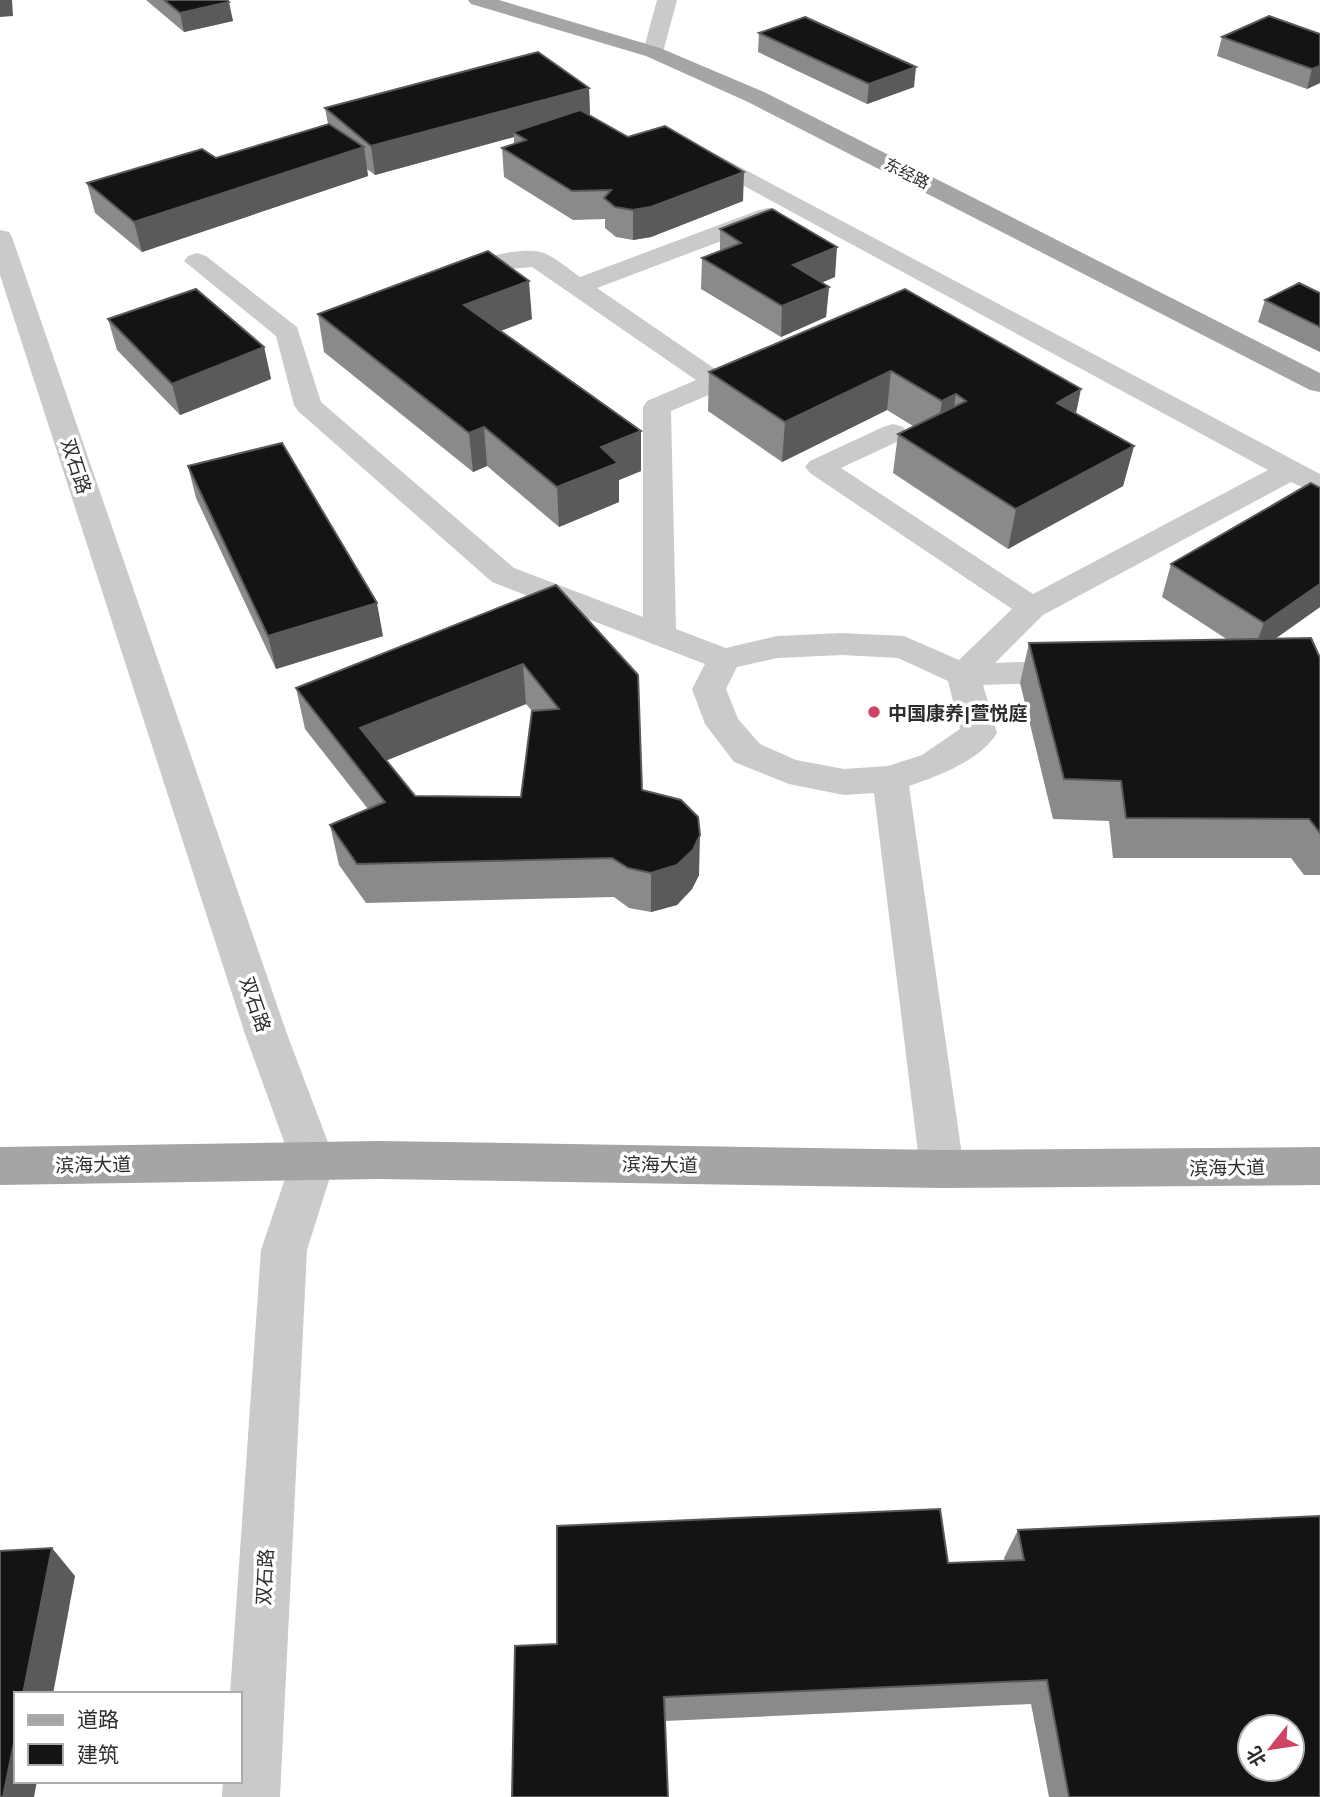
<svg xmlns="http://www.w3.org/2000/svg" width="1320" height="1797" viewBox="0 0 1320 1797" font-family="'Golos Text','Noto Sans SC',sans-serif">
	<rect width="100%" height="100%" fill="#fff"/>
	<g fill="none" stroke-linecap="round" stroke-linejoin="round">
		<!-- minor -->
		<g fill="#cacaca" fill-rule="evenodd">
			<path d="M657,0H677L663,52L660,56H646L643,52Z"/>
			<path d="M706,149L1320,474V495L1291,482L1043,615L995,663L1073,660L1085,663L1090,671L1085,679L1073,682L983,685L997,733C980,761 938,776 909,786L964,1169L958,1183L942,1188L926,1183L920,1169L874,793L844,795L789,784L734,762L705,724L692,689L705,664L492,582L298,411L294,405L276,336L184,261L188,256L197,253L206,256L297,327L321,402L514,568L643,617V407L647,401L696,380L532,267L496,270L452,285L443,282L439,277L443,272C467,263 519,244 544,253C556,258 569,269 580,277L759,210L768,208L777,210L780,215L777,220L597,288L718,371L745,359L755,357L765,359L769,365L765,371L671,411L676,629L726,648L777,636L842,633L904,636L959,660L1012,609L810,473L805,467L810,461L883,427L893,424L903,427L907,433L903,439L841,468L1033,594L1268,470L698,161L695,156L698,151ZM842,655L898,658L948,681L960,729L922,755L888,766L844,769L796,760L760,744L738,719L726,689L737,667L777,658Z"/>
			<path d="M0,230L9,232L12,237L287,1034L335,1161L307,1250L280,1797H222L223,1781H240V1694H230L261,1250L291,1161L245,1034L0,275Z"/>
		</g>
		<!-- major -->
		<g fill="#a5a5a5" fill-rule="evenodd">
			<path d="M468,0H499L660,48L764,92L1320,373V392L1310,390L748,102L646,56L471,4Z"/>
			<path d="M377,1141L942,1150L1320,1147V1185L942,1188L377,1179L0,1185V1147Z"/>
		</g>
	</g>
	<!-- wall -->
	<g fill="#8a8a8a" fill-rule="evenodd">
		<path d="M146,0H227L233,21L184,32Z"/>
		<path d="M759,33L914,87L867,104L758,52Z"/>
		<path d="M1320,34V83L1307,89L1217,56L1222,37Z"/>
		<path d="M589,88L590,116L743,201L651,237L633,240L616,237L605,228V219L573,220L504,177L502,148L514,144V137L375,175L367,169L368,176L142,252L95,213L87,183L216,158L328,124L325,108Z"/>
		<path d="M720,229L835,277L822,282L829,287L826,317L781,337L701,289L702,258L720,251Z"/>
		<path d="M905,289L1076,413L1134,446L1123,486L1008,549L893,473L898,434L913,426L887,410L782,462L708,411L709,372Z"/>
		<path d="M1320,293V352L1258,322L1265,300Z"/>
		<path d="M318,314L532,319L501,331L641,431V471L619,480V502L559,527L487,466L473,472L324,352Z"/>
		<path d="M108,319L264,347L271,379L180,415L117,350Z"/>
		<path d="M188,466L383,636L276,669L196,498Z"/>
		<path d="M1320,488V607L1275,639L1320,658V875H1304L1291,858H1113L1109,821L1053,819L1020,683L1029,643L1228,640L1162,597L1171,564Z"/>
		<path d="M556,585L642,790L699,875L692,889L677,905L651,912L629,908L614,897L366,903L339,865L330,825L368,809L305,729L296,688ZM526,704L532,711L521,797L415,796L386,760Z"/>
		<path d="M1018,1530L1320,1797H1049L1031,1704L665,1721L557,1644L948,1563L1005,1561L1004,1558Z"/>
	</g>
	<!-- shaded-wall -->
	<g fill="#5a5a5a">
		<path d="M0,0H12L13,16L0,17Z"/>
		<path d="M229,2L233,21L184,32L180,13Z"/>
		<path d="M1320,66V83L1307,89L1312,69Z"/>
		<path d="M916,67L914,87L867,104L869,84Z"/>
		<path d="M589,88L590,116L513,132L514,137L375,175L371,146Z"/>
		<path d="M364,147L368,176L142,252L134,222Z"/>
		<path d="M744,172L743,201L651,237L633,240V210Z"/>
		<path d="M837,247L835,277L791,296L793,265Z"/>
		<path d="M529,281L532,319L468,343L464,305Z"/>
		<path d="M829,287L826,317L781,337L782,306Z"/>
		<path d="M264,347L271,379L180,415L172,384Z"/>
		<path d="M891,371L887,410L782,462L785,422Z"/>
		<path d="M1081,389L1073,428L1057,403Z"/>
		<path d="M956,394L950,434L936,440L942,401Z"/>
		<path d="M484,427L487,466L473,472L469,433Z"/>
		<path d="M641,431V471L619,480V502L559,527L557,487L601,447Z"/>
		<path d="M1134,446L1123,486L1008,549L1016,509Z"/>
		<path d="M1320,584V607L1252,655L1264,623Z"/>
		<path d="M377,603L383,636L276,669L268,636Z"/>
		<path d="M523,664L526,704L368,768L360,728Z"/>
		<path d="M700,835L699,875L692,889L677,905L651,912V873Z"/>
		<path d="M52,1548L75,1576L53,1694H23Z"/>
		<path d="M16,1733V1781H37L34,1797H3Z"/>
	</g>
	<!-- building -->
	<g fill="#141414" stroke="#5a5a5a" stroke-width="2" fill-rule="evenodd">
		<path d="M164,0H227L229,2L180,13Z"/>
		<path d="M1269,16L1320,34V66L1312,69L1222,37Z"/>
		<path d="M805,17L916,67L869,84L759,33Z"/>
		<path d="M538,52L589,88L371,146L325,108Z"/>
		<path d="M580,110L628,137L665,126L744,172L651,207L633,210L615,207L604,198L611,190L572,191L502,148L526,140L513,132Z"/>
		<path d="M329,124L364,147L134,222L87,183L202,149L216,158Z"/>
		<path d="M772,209L837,247L793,265L829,287L782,306L702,258L741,243L720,229Z"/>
		<path d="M488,251L529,281L464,305L641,431L601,447L618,463L557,487L484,427L469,433L318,314Z"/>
		<path d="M1299,283L1320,293V327L1265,300Z"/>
		<path d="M196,289L264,347L172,384L108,319Z"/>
		<path d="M905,289L1081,389L1057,403L1134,446L1016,509L898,434L966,401L956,394L942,401L891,371L785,422L709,372Z"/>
		<path d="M282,443L377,603L268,636L188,466Z"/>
		<path d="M1311,483L1320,488V584L1264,623L1171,564Z"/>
		<path d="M556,585L638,675L642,790L681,800L698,817L700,835L693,850L677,865L651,873L628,868L612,858L357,864L330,825L385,802L296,688ZM523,664L559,709L532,711L521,797L415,796L360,728Z"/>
		<path d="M1311,638L1320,658V833L1309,819L1126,818L1121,781L1064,779L1029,643Z"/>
		<path d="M940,1509L948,1563L1024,1560L1018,1530L1320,1516V1797H1069L1047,1680L664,1697L668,1797H512L515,1646L557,1644V1526ZM1250,1727H1292V1769H1250Z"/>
		<path d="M52,1548L23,1694H16V1733L3,1797H0V1551Z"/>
	</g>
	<!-- markers -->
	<circle fill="#ce4462" stroke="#fff" stroke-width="2.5" cx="874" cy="712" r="7"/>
	<g text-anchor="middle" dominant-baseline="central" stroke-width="7" stroke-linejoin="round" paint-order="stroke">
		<!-- far-street labels -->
		<g font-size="16" fill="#2d2d2d" stroke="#fff">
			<text transform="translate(907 173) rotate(27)">东经路</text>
		</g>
		<!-- street labels -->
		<g font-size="19" fill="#2d2d2d" stroke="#fff">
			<text transform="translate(77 466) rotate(72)">双石路</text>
			<text transform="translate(256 1004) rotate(71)">双石路</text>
			<text transform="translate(93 1164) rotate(-1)">滨海大道</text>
			<text transform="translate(660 1164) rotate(1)">滨海大道</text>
			<text transform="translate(1227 1167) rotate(-1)">滨海大道</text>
			<text transform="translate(264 1577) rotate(-87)">双石路</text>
		</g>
		<!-- poi labels -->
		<g font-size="19" font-weight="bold" fill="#2d2d2d" stroke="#fff" text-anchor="start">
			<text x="888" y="712">中国康养|萱悦庭</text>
		</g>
	</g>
	<!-- legend -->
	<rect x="14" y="1692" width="228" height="91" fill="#ffffff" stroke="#ababab" stroke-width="2"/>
	<rect x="28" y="1715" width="35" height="10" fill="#a5a5a5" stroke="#ababab" stroke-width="2"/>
	<text x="77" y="1727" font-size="21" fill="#2d2d2d">道路</text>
	<rect x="28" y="1744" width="35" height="21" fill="#141414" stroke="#ababab" stroke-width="2"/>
	<text x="77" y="1762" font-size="21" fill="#2d2d2d">建筑</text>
	<!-- north arrow -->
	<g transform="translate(1271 1748) rotate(240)"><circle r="33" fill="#ffffff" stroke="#ababab" stroke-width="2"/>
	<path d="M0-5L12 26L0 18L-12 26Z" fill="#ce4462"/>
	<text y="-10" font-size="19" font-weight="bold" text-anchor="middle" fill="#2d2d2d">北</text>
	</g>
</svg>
